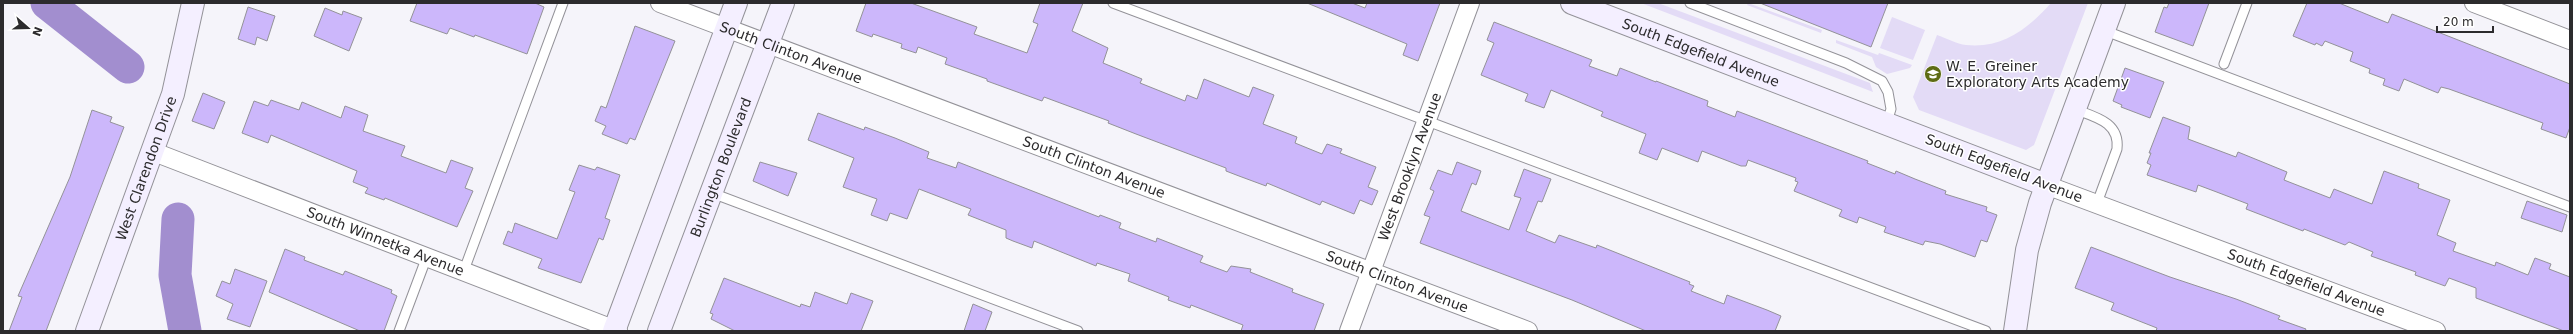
<svg xmlns="http://www.w3.org/2000/svg" width="2573" height="334" viewBox="0 0 2573 334" font-family="'DejaVu Sans',sans-serif">
	<rect width="100%" height="100%" fill="#f5f4fa"/>
	<!-- green -->
	<g fill="#e3dbf6">
		<path d="M1641,3H1658L1870,83L1873,92Z"/>
		<path d="M1748,3L1822,30L1821,33L1747,5Z"/>
		<path d="M2051,3H2088L2034,145L2026,150L1919,110L1913,97L1937,35C1946,38 1957,44 1966,45C2002,49 2029,28 2051,3Z"/>
		<path d="M1892,17L1925,30L1913,60L1880,48Z"/>
		<path d="M1836,40L1878,55L1879,53L1912,65L1910,68L1887,74L1876,67L1872,57L1836,43Z"/>
	</g>
	<g fill="none" stroke-linecap="round" stroke-linejoin="round">
		<!-- river -->
		<g stroke="#a28ecf" stroke-width="33">
			<path d="M47,3L128,67"/>
			<path d="M178,219L175,275L185,331"/>
		</g>
	</g>
	<!-- building -->
	<g fill="#ccb7fb" stroke="#939298">
		<path d="M417,3H535L544,7L527,54L475,35L474,37L450,28L447,34L410,21Z"/>
		<path d="M866,3H911L977,27L974,34L1027,53L1038,24L1033,22L1040,3H1083L1072,31L1108,48L1103,63L1142,79L1140,83L1185,101L1187,95L1197,99L1204,79L1249,97L1253,87L1274,95L1263,124L1297,137L1295,143L1322,154L1327,144L1342,149L1340,153L1376,167L1368,187L1378,191L1372,205L1360,200L1354,214L1322,201L1320,205L1267,183L1266,186L1239,176L1226,171V168L1136,134L1108,123L1109,121L1044,97L1042,101L987,81V79L945,64L947,58L918,47L916,53L901,48L902,44L873,34L872,37L856,31Z"/>
		<path d="M1307,3H1352L1365,8L1367,3H1440L1418,61L1403,55L1407,44Z"/>
		<path d="M1760,3H1888L1871,47Z"/>
		<path d="M2169,3H2209L2193,46L2155,32L2164,7L2167,8Z"/>
		<path d="M2307,3H2339L2388,23L2392,14L2570,84V127L2566,138L2541,129L2543,123L2449,89L2441,87L2438,93L2404,79L2399,91L2383,85L2385,79L2369,73L2370,69L2350,61L2353,52L2325,41L2322,46L2316,43L2315,45L2293,36Z"/>
		<path d="M248,7L275,16L267,41L257,37L255,45L238,39Z"/>
		<path d="M325,8L342,15L343,11L362,18L349,51L314,36Z"/>
		<path d="M1494,22L1592,60L1589,66L1617,76L1620,68L1656,82V81L1708,101L1707,106L1735,117L1737,111L1868,161L1867,163L1895,174L1896,171L1915,179L1946,191L1945,194L1987,207L1986,211L1997,215L1987,242L1981,240L1975,257L1940,244L1925,241L1923,245L1884,232L1886,227L1859,217L1857,223L1839,216L1842,210L1794,191L1798,182L1795,181L1796,178L1748,160L1746,166H1741L1702,151L1698,162L1662,148L1657,160L1639,153L1646,134L1601,116L1603,112L1551,90L1544,108L1525,101L1528,94L1481,75L1494,43L1487,40Z"/>
		<path d="M635,26L675,41L635,140L630,138L627,144L602,134L606,126L595,121L601,106L606,108Z"/>
		<path d="M2125,68L2164,82L2150,118L2121,107L2122,105L2113,101Z"/>
		<path d="M203,93L225,102L214,129L192,121Z"/>
		<path d="M271,100L299,110L302,102L341,118L345,106L368,115L363,131L405,146L401,156L446,173L451,160L473,168L465,188L473,191L457,227L385,198L384,200L365,193L368,188L353,182L357,171L271,135L268,143L242,133L254,101L268,106Z"/>
		<path d="M92,110L112,117L110,122L124,127L46,331H9L22,297L18,296L70,177Z"/>
		<path d="M818,113L864,130L865,127L895,138L929,152L927,158L956,168L958,162L1099,217L1100,215L1121,223L1119,228L1156,242L1157,238L1203,256L1200,262L1227,272L1231,266L1251,269L1250,272L1293,289L1292,292L1324,304L1314,331H1241L1243,325L1191,305L1190,308L1168,300L1169,297L1128,281L1130,274L1097,263L1096,266L1034,241L1032,248L1013,241L1006,238V230L968,215L971,209L919,189L907,219L890,213L887,221L871,215L877,199L843,187L854,158L808,140Z"/>
		<path d="M2163,117L2190,127L2188,139L2236,157L2238,152L2287,172L2284,180L2330,198L2334,189L2372,204L2384,171L2419,184L2418,188L2450,200L2437,235L2456,243L2453,251L2495,266L2496,262L2528,275L2535,258L2551,264L2549,269L2570,277V331H2564L2476,298V288L2449,278L2445,286L2415,275L2416,272L2371,256L2373,252L2349,242L2345,245L2304,229L2303,231L2246,209L2248,204L2214,191L2198,185L2196,192L2147,175L2151,165L2147,163L2151,153H2149Z"/>
		<path d="M760,162L797,173L788,196L753,181Z"/>
		<path d="M1457,162L1481,171L1476,185L1472,183L1461,211L1509,230L1521,198L1514,196L1524,169L1551,179L1542,202L1538,201L1526,231L1555,243L1559,235L1596,248L1597,245L1690,282L1689,284L1694,286L1691,291L1724,304L1727,295L1767,310L1781,316L1775,331H1646L1572,300L1420,243L1430,217L1424,215L1434,191L1430,189L1438,170L1452,175Z"/>
		<path d="M579,165L595,170L597,167L620,175L605,218L610,220L603,240L599,238L581,283L538,268L542,259L503,244L508,231L512,233L515,223L557,239L575,192L569,190Z"/>
		<path d="M2527,201L2567,215L2562,232L2521,218Z"/>
		<path d="M2091,247L2170,277L2236,299L2280,316L2278,319L2306,329L2305,331H2156L2157,328L2111,310L2114,303L2075,288Z"/>
		<path d="M285,249L305,257L304,260L343,275L345,271L392,290L391,293L397,296L384,331H360L269,292Z"/>
		<path d="M235,269L267,281L250,327L227,319L233,304L216,296L222,281L230,284Z"/>
		<path d="M724,278L800,307L801,304L810,307L815,292L847,304L851,293L873,301L861,331H735L711,319L713,314L710,313Z"/>
		<path d="M973,304L992,312L985,331H964Z"/>
	</g>
	<g fill="none" stroke-linecap="round" stroke-linejoin="round">
		<!-- lane casing -->
		<g stroke="#939298" stroke-width="11">
			<g id="lane">
				<path d="M1113,3L1986,331"/>
				<path d="M1690,3L1846,63L1882,81L1888,92L1891,109L1887,122"/>
				<path d="M2103,30L2570,207"/>
				<path d="M2224,64L2247,3"/>
				<path d="M2074,109C2095,117 2120,122 2117,149L2097,203"/>
				<path d="M712,193L1078,331"/>
				<path d="M463,273L563,3"/>
				<path d="M399,331L426,259"/>
			</g>
		</g>
		<!-- street casing -->
		<g stroke="#939298" stroke-width="20">
			<g id="street">
				<path id="s1" d="M660,3L1528,331"/>
				<path d="M2474,3L2570,40"/>
				<path id="s2" d="M154,152L618,331"/>
				<path id="s3" d="M2046,185L2436,331"/>
				<path id="s4" d="M1349,331L1470,3"/>
			</g>
		</g>
		<!-- secondary casing -->
		<g stroke="#939298" stroke-width="24">
			<g id="secondary">
				<path id="s5" d="M1572,3L2046,185"/>
				<path id="s6" d="M87,331L173,94L193,3"/>
				<path d="M614,331L736,3"/>
				<path id="s7" d="M659,331L783,3"/>
				<path d="M2015,331L2027,250L2040,203L2114,3"/>
			</g>
		</g>
		<!-- lane -->
		<use href="#lane" stroke="#fff" stroke-width="9"/>
		<!-- street -->
		<use href="#street" stroke="#fff" stroke-width="18"/>
		<!-- secondary -->
		<use href="#secondary" stroke="#f4efff" stroke-width="22"/>
	</g>
	<!-- icons -->
	<defs>
		<g id="school-disc" transform="scale(0.9)"><circle r="9.5" fill="#5e6b14" stroke="#fff"/><path d="M0-5L7-2L0 1L-7-2ZM-4 1L0 2.5L4 1V4Q0 6-4 4Z" fill="#fff"/></g>
	</defs>
	<g fill-rule="evenodd">
		<use href="#school-disc" x="1933" y="74"/>
	</g>
	<g text-anchor="middle" dominant-baseline="central" stroke-width="3" stroke-linejoin="round" paint-order="stroke">
		<!-- street labels -->
		<g font-size="14" fill="#2c2b2d" stroke="#fff">
			<text stroke="none"><textPath href="#s1" startOffset="140">South Clinton Avenue</textPath></text>
			<text stroke="none"><textPath href="#s5" startOffset="138">South Edgefield Avenue</textPath></text>
			<text stroke="none"><textPath href="#s1" startOffset="464">South Clinton Avenue</textPath></text>
			<text stroke="none"><textPath href="#s7" startOffset="175">Burlington Boulevard</textPath></text>
			<text stroke="none"><textPath href="#s4" startOffset="175">West Brooklyn Avenue</textPath></text>
			<text transform="translate(2004 168) rotate(21)">South Edgefield Avenue</text>
			<text stroke="none"><textPath href="#s6" startOffset="173">West Clarendon Drive</textPath></text>
			<text stroke="none"><textPath href="#s2" startOffset="248">South Winnetka Avenue</textPath></text>
			<text stroke="none"><textPath href="#s1" startOffset="788">South Clinton Avenue</textPath></text>
			<text stroke="none"><textPath href="#s3" startOffset="278">South Edgefield Avenue</textPath></text>
		</g>
		<!-- poi labels -->
		<g font-size="14" fill="#2c2b2d" stroke="#fff" text-anchor="start">
			<text x="1946" y="66">W. E. Greiner<tspan x="1946" dy="16">Exploratory Arts Academy</tspan></text>
		</g>
	</g>
	<!-- border -->
	<rect width="2573" height="334" fill="none" stroke="#2c2b2d" stroke-width="8"/>
	<!-- north arrow -->
	<g transform="translate(28 28) rotate(110)" stroke="#ffffff" stroke-width="3" paint-order="stroke">
	<path d="M0-3L7 15L0 10L-7 15Z" fill="#2c2b2d"/>
	<text y="-6" font-size="11" font-weight="bold" text-anchor="middle" fill="#2c2b2d">N</text>
	</g>
	<!-- scale -->
	<path d="M2437 26v6h56v-6" fill="none" stroke="#2c2b2d" stroke-width="2"/>
	<text x="2443" y="26" font-size="12" fill="#2c2b2d" stroke="#ffffff" stroke-width="3" paint-order="stroke">20 m</text>
</svg>
